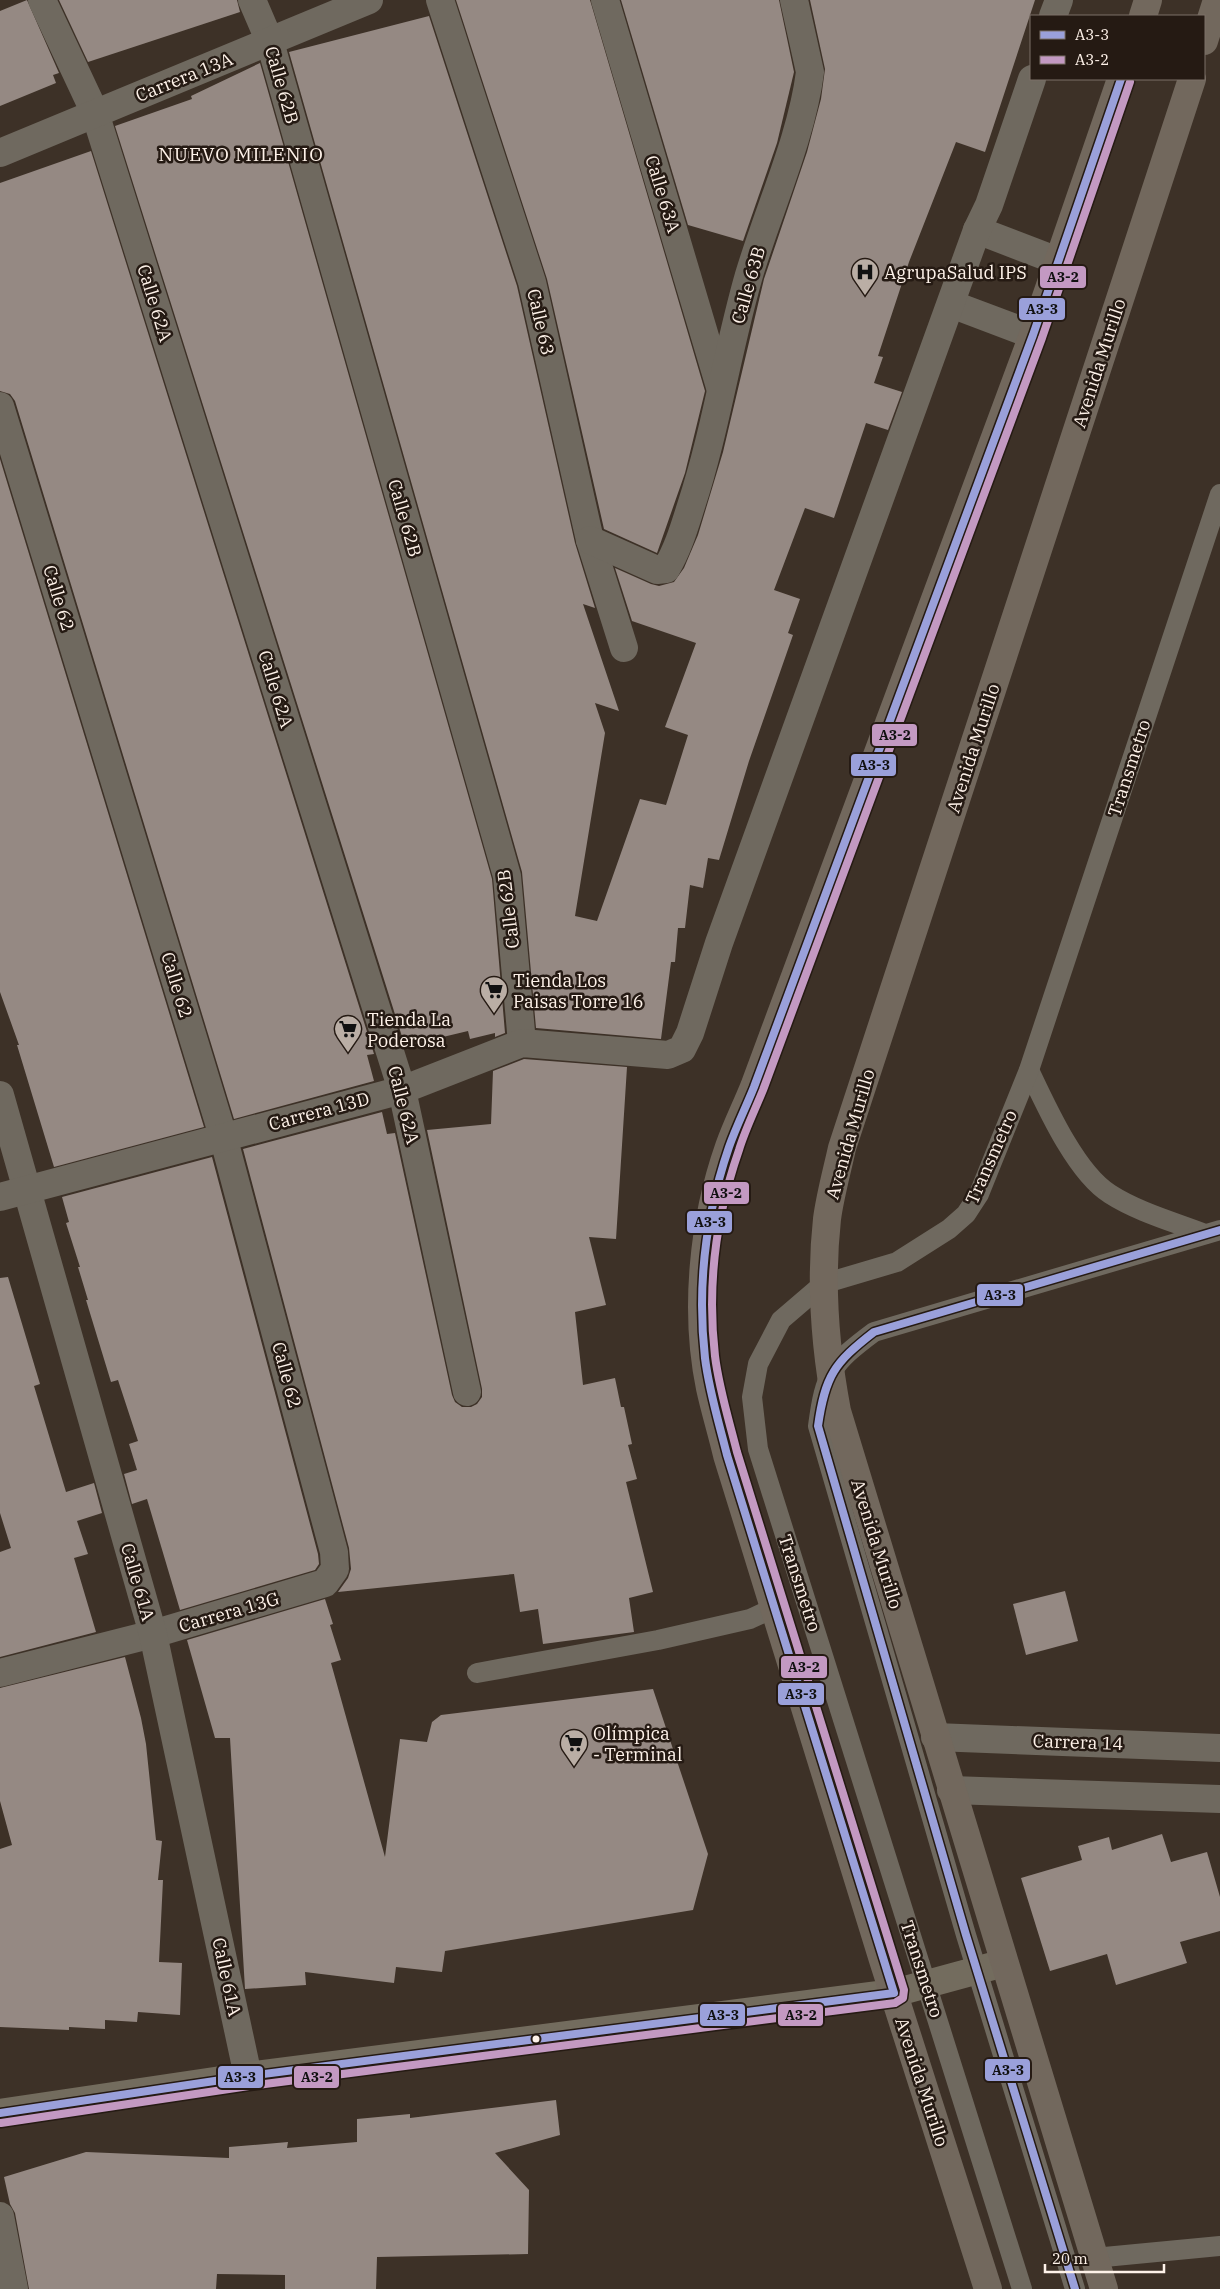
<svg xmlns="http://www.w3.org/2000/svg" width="1220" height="2289" viewBox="0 0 1220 2289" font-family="'IBM Plex Serif',serif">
	<rect width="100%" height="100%" fill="#3d3127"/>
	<!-- building -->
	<g fill="#958983">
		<path d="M27,0L59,73L53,75L56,83L0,106V11Z"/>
		<path d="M59,0H237L240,12L88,62Z"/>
		<path d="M456,0H590L705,391L685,473L657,553L604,529L547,279Z"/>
		<path d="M621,0H779L794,72L777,143L743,241L688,225Z"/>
		<path d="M810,0H1035L985,152L956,142L909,262L878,356L883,357L874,383L902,392L888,430L866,423L834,518L805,508L774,590L800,599L788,633L793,635L749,761L719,860L708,858L703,888L690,885L685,928H678L675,962H671L661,1039L536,1028L522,872L289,52L429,16L517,286L575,543L595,608L583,604L619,711L595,703L605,733L575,916L597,921L640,799L666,805L688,735L665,727L696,643L632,621L615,568L651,584L659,586L674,582L684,568L698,535L723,452L764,279L807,152L821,99L825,69Z"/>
		<path d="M260,63L492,879L505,1033L495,1037V1033L470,1039L468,1031L405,1046L115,126L192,99L191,96Z"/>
		<path d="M91,151L374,1054L367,1055L374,1081L234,1119L15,401L10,394L0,391V183Z"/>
		<path d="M0,459L204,1127L54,1167L17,1045H19L0,992Z"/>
		<path d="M524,1059L627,1067L616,1239L589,1237L606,1305L575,1312L583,1385L615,1378L621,1407H624L632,1444L628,1445L637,1479L626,1482L653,1592L629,1598L634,1632L543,1644L538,1609L520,1612L514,1574L338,1592L348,1578L351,1569L349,1548L243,1149L382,1112L387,1134L395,1133L452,1395L455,1402L462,1407H471L477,1404L482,1397V1389L427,1130L491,1124L493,1071Z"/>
		<path d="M212,1157L318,1554L319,1564L315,1570L180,1610L147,1499L132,1504L124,1474L137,1470L129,1444L138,1441L118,1380L111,1382L86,1300H88L78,1267H80L66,1223L69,1222L62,1197Z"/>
		<path d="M8,1277L40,1384L34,1386L66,1492L94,1483L102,1513L77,1521L88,1554L74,1558L96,1632L0,1657V1552L11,1548L0,1513V1278Z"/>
		<path d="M1065,1591L1078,1641L1026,1655L1013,1604Z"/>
		<path d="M325,1599L333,1624L330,1625L341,1660L331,1663L385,1857L400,1739L427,1742L432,1722L441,1715L653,1689L708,1854L693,1910L445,1951L442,1972L396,1967L394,1983L305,1972L306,1985L245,1989L230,1738H215L187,1640Z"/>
		<path d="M125,1657L141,1718L146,1744L156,1840L162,1841L158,1880H163L159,1962L182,1963L180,2015L138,2012L137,2022L105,2020V2029L69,2027V2030L0,2027V1849L12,1845L0,1801V1688Z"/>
		<path d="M1162,1834L1171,1862L1207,1852L1220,1897V1931L1180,1942L1187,1963L1116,1985L1107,1954L1050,1971L1021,1878L1082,1860L1078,1846L1109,1837L1112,1850Z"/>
		<path d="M556,2100L560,2135L495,2153L529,2190L528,2254L377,2257L376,2289H285V2275L217,2274L216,2289H29L15,2213L10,2204L4,2177L86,2152L229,2158V2147L288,2142L287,2148L357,2142V2119L410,2114V2118Z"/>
	</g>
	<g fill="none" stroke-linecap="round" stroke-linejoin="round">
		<!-- service -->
		<g stroke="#6f695f" stroke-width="20">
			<path d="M1029,1070C1046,1106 1076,1173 1110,1194C1138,1212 1174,1222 1205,1234"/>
			<path d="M477,1673L658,1640L750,1619L774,1608"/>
			<path d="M1094,2258L1220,2246"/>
			<path d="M1022,2289L758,1449L752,1397L758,1364L781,1320L823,1284L897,1262L949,1229L966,1214L979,1194L1029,1070L1220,494"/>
			<path d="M1075,2289L966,1935L818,1426C825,1373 831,1364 874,1332L1220,1230"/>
		</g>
		<!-- minor -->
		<g stroke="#6f695f" stroke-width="28">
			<path d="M42,0L95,113L402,1090L467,1392"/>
			<path d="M252,0L270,42L507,876L522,1043"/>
			<path d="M440,0L532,282L590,540L624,648"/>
			<path d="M605,0L720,387"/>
			<path d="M1053,16L1059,0"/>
			<path d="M0,153L369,0"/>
			<path d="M977,230L1058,261"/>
			<path d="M951,304L1033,335"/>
			<path d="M0,406L223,1136L334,1552L335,1569L325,1583L153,1634L0,1673"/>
			<path d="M590,540L657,570L666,569C678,549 684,528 691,506C716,430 727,351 749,275C768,211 802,137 810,72L794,0"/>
			<path d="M0,1095L153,1634L248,2076"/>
			<path d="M0,1197L402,1090L522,1043L668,1055L682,1049L690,1033L719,943L977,230L989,205L1032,79"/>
			<path d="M935,1737L1220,1748"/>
			<path d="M951,1790L1220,1799"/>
			<path d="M0,2216L14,2289"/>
		</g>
		<!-- secondary -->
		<path stroke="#736c5e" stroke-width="28" d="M0,2113L248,2076L894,1993L1004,1963"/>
		<!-- primary -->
		<g stroke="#72685d" stroke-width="28">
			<path d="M1143,16L1148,0"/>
			<path d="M1204,41L1217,0"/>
			<path d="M988,2289L883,1960L727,1455C722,1433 715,1411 710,1388C694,1311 703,1221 729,1147C736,1127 746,1107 754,1087L1033,335L1121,79"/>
			<path d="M1104,2289L837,1411C825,1348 820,1283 827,1219C830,1196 837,1171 842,1148L1192,79"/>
		</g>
		<!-- bus-1 casing -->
		<g stroke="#251a13" stroke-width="11">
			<g id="bus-1">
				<path d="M0,2113L248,2076L894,1993L727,1455C719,1423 709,1391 705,1358C697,1287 706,1214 729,1147C736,1127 746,1107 754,1087L1033,335L1121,79"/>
				<path d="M1075,2289L966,1935L818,1426C825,1376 834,1363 874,1332L1220,1230"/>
			</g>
		</g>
		<!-- bus-2 casing -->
		<g stroke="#251a13" stroke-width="11">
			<path id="bus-2" d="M1,2123L249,2086L895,2003L903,1998L904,1990L737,1452C729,1420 719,1389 715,1356C707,1287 716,1216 739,1150C745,1130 755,1110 763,1090L1042,338L1130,82"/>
		</g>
		<!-- bus-1 -->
		<use href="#bus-1" stroke="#9aa0da" stroke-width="8"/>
		<!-- bus-2 -->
		<use href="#bus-2" stroke="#c399c2" stroke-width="8"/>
	</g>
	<!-- icons -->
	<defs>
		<g id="hospital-pin" transform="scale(1.4375)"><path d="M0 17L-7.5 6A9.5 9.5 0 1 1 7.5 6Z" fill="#baaea5" stroke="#251a13"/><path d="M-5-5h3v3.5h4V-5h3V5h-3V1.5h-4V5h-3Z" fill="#111"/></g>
		<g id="supermarket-pin" transform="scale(1.4375)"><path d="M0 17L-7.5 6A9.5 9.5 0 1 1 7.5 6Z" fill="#baaea5" stroke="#251a13"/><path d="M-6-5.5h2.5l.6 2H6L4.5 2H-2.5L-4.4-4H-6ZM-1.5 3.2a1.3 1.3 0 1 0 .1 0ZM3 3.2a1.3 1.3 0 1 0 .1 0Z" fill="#111"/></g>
	</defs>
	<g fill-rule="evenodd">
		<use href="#hospital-pin" x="865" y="272"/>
		<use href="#supermarket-pin" x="494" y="990"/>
		<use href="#supermarket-pin" x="348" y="1029"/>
		<use href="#supermarket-pin" x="574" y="1743"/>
	</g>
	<!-- markers -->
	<circle fill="#fef2e9" stroke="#251a13" stroke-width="2" cx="536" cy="2039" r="4.5"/>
	<g text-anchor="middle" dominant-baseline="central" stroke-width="5" stroke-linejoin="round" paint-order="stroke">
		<!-- street labels -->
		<g font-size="18" fill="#fef2e9" stroke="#251a13">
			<text transform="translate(184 77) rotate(-22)">Carrera 13A</text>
			<text transform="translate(282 85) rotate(74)">Calle 62B</text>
			<text transform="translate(663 194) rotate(73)">Calle 63A</text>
			<text transform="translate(748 285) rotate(-74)">Calle 63B</text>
			<text transform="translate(155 303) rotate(73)">Calle 62A</text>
			<text transform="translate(541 322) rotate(77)">Calle 63</text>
			<text transform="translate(1099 363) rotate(-72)">Avenida Murillo</text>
			<text transform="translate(405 518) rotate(74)">Calle 62B</text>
			<text transform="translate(59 598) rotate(73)">Calle 62</text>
			<text transform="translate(276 689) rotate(73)">Calle 62A</text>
			<text transform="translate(973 748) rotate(-72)">Avenida Murillo</text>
			<text transform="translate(1129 768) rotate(-72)">Transmetro</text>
			<text transform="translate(508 909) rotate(-97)">Calle 62B</text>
			<text transform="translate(177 985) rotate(73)">Calle 62</text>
			<text transform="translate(404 1105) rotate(76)">Calle 62A</text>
			<text transform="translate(319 1111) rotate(-15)">Carrera 13D</text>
			<text transform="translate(850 1134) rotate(-74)">Avenida Murillo</text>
			<text transform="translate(991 1157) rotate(-66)">Transmetro</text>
			<text transform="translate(287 1375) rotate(75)">Calle 62</text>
			<text transform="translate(877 1544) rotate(73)">Avenida Murillo</text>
			<text transform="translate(138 1582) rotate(74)">Calle 61A</text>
			<text transform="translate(800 1583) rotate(72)">Transmetro</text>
			<text transform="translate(229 1612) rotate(-16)">Carrera 13G</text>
			<text transform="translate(1078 1742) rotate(2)">Carrera 14</text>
			<text transform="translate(922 1969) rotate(72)">Transmetro</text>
			<text transform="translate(227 1977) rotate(78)">Calle 61A</text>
			<text transform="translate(922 2082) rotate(72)">Avenida Murillo</text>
		</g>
		<!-- poi labels -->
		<g font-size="18" fill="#fef2e9" stroke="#251a13" text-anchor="start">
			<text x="884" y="272">AgrupaSalud IPS</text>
			<text x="513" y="980">Tienda Los<tspan x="513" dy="21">Paisas Torre 16</tspan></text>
			<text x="367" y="1019">Tienda La<tspan x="367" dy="21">Poderosa</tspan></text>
			<text x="593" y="1733">Olímpica<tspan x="593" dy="21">- Terminal</tspan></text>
		</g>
		<!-- neighbourhood labels -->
		<g font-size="19" letter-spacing="1" fill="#fef2e9" stroke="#251a13">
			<text x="241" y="154">NUEVO MILENIO</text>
		</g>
	</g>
	<g stroke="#251a13" stroke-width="2">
		<rect x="1039" y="265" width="48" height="24" rx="5" fill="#c399c2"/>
		<rect x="1018" y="297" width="48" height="24" rx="5" fill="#9aa0da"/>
		<rect x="871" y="723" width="47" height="24" rx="5" fill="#c399c2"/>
		<rect x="850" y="753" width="47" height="24" rx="5" fill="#9aa0da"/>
		<rect x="703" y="1181" width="47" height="24" rx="5" fill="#c399c2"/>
		<rect x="686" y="1210" width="47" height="24" rx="5" fill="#9aa0da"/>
		<rect x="976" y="1283" width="48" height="24" rx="5" fill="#9aa0da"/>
		<rect x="780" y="1655" width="48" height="24" rx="5" fill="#c399c2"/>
		<rect x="777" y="1682" width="48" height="24" rx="5" fill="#9aa0da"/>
		<rect x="699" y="2003" width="47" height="24" rx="5" fill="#9aa0da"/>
		<rect x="777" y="2003" width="47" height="24" rx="5" fill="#c399c2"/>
		<rect x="984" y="2058" width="47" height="24" rx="5" fill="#9aa0da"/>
		<rect x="217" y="2065" width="47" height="24" rx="5" fill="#9aa0da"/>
		<rect x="293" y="2065" width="47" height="24" rx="5" fill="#c399c2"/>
	</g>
	<g font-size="14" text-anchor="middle" font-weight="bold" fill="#111">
		<text x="1063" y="282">A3-2</text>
		<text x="1042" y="314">A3-3</text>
		<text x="895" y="740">A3-2</text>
		<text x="874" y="770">A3-3</text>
		<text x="726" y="1198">A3-2</text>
		<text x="710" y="1227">A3-3</text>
		<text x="1000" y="1300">A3-3</text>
		<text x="804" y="1672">A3-2</text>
		<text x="801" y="1699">A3-3</text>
		<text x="723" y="2020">A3-3</text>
		<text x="801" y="2020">A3-2</text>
		<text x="1008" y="2075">A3-3</text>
		<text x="240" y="2082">A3-3</text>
		<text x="317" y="2082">A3-2</text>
	</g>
	<!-- legend -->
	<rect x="1030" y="15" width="175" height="65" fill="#251a13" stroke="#7c7069"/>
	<rect x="1040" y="31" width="25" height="8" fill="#9aa0da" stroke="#7c7069"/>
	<text x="1075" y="40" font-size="15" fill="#fef2e9">A3-3</text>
	<rect x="1040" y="56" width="25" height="8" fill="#c399c2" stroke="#7c7069"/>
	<text x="1075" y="65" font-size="15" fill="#fef2e9">A3-2</text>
	<!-- scale -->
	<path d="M1045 2264v8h119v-8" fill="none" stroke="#fef2e9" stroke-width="2.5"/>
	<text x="1052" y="2264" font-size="15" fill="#fef2e9" stroke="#251a13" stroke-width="4" paint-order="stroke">20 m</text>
</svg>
